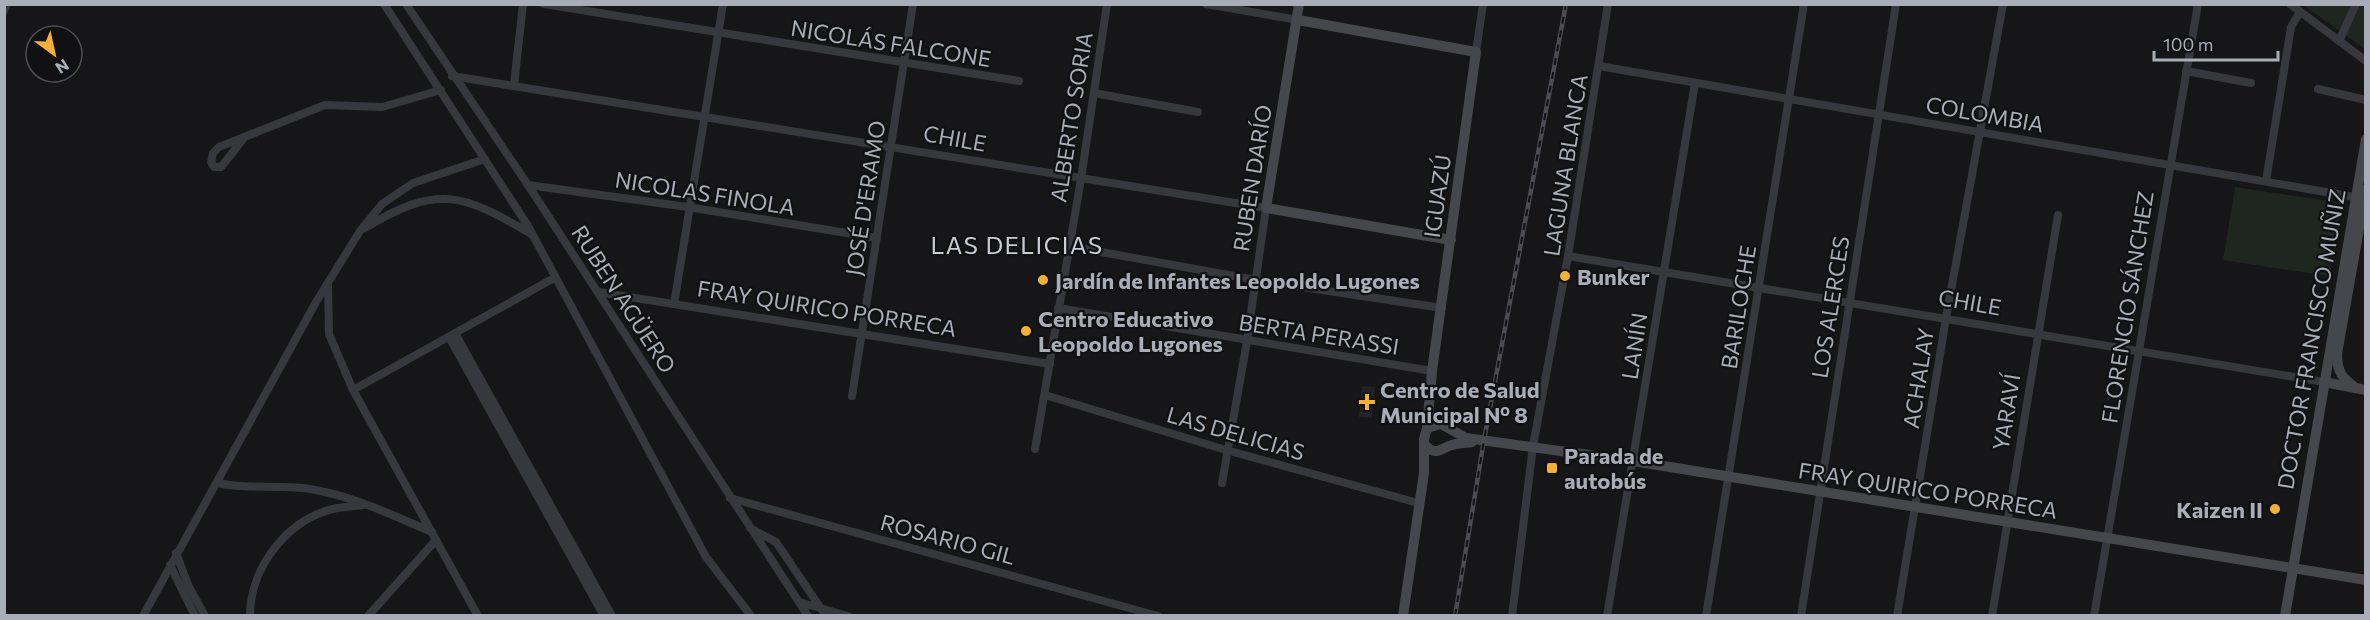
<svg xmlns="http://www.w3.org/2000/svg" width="2370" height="620" viewBox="0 0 2370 620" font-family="Commissioner,sans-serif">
	<rect width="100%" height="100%" fill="#161618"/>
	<!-- built -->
	<path fill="#222225" d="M1362,386L1375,387L1372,418L1359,417Z"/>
	<!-- green -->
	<g fill="#1e261f">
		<path d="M2303,5H2365V49Z"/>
		<path d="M2235,187L2342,203L2328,276L2223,260Z"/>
	</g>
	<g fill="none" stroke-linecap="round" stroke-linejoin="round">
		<!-- minor -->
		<g stroke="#37383d" stroke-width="8">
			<path d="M384,4L528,226L706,557L751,616"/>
			<path d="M406,4L528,185L808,616"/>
			<path d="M544,4L1019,81"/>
			<path d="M1206,4L1298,20"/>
			<path d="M2290,4L2366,61"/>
			<path d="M4,11L7,4"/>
			<path d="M2339,41L2356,4"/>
			<path d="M1476,52L1483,4"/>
			<path d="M1599,66L2360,198"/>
			<path d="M2186,71L2251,83"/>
			<path d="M452,76L1266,208L1247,341L1222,483"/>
			<path d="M514,85L523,4"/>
			<path d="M2318,89L2366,100"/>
			<path d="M1094,93L1198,112"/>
			<path d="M244,138L221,167H214L211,162L213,153L219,147L325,105L382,107L441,90"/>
			<path d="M2266,181L2291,27L2300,12"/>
			<path d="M528,185L688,207L877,238"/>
			<path d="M365,228C437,184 462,193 531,234"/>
			<path d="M1068,246L1256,280L1442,308"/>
			<path d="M1568,256L2324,382"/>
			<path d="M328,286L329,334L353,390L554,278"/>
			<path d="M598,292L1050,364"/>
			<path d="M674,304L723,4"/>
			<path d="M1058,308L1432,371"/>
			<path d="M455,333L612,616"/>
			<path d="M449,337L604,616"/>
			<path d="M353,390L478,616"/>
			<path d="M1045,395L1226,450L1418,503"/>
			<path d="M852,396L913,4"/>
			<path d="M1035,449L1081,179L1107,4"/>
			<path d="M217,483C248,490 279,484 310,489C353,496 392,515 432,532"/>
			<path d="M730,498L1158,616"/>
			<path d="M750,528L776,542L826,616"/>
			<path d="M176,553L189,587L205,616"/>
			<path d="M170,565L195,616"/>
			<path d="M799,602L848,616"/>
			<path d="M143,616L316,302L360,231L382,204L413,183L485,159"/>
			<path d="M250,616C250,567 288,518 337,508C346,507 355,506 364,505"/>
			<path d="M368,616L436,540"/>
			<path d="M1512,616L1533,446L1568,256L1608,4"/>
			<path d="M1607,616L1695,83"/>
			<path d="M1706,616L1804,4"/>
			<path d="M1801,616L1896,4"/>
			<path d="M1897,616L1946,318L2003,4"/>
			<path d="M1992,616L2058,215"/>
			<path d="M2094,616L2198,4"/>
		</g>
		<!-- secondary -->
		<g stroke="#45474d" stroke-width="10">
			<path d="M1299,4L1266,208L1451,240"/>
			<path d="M1298,20L1476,52L1432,371L1427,428L1424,439V473L1403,616"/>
			<path d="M2324,382L2366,390"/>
			<path d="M2356,388C2342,378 2337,372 2337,354L2366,189"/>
			<path d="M1427,428L1441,424L1466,438L1633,461L2366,580"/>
			<path d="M1425,445C1436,457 1441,448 1452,445C1458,443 1466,443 1472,442"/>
			<path d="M2285,616L2366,139"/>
		</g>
		<!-- rail casing -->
		<g stroke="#4a4c52" stroke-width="4.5">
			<path id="rail" d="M1455,616L1484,440L1566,4"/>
		</g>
		<!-- rail -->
		<use href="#rail" stroke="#111113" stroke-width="2" stroke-dasharray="7" stroke-linecap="butt"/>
	</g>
	<!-- markers -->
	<g fill="#f2b134" stroke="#111113" stroke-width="2">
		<circle cx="1565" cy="276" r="6"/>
		<circle cx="1043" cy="280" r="6"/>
		<circle cx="1026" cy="331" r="6"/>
		<path d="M1364 393h6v6h6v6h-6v6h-6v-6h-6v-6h6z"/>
		<rect x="1546" y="462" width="12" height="12" rx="3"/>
		<circle cx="2275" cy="509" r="6"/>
	</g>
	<g text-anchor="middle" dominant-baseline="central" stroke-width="4.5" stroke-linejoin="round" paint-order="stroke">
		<!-- street labels -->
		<g font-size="22" fill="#a8adb8" stroke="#111113">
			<text transform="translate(891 43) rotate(9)">NICOLÁS FALCONE</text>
			<text transform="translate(1985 114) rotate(10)">COLOMBIA</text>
			<text transform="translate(1071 117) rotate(-81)">ALBERTO SORIA</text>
			<text transform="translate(955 138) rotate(10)">CHILE</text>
			<text transform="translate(1565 165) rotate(-81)">LAGUNA BLANCA</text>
			<text transform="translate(1252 178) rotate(-81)">RUBEN DARÍO</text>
			<text transform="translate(705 193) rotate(9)">NICOLAS FINOLA</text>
			<text transform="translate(1437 196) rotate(-82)">IGUAZÚ</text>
			<text transform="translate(865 198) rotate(-81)">JOSÉ D'ERAMO</text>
			<text transform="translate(624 299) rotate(57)">RUBEN AGÜERO</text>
			<text transform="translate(1970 302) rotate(10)">CHILE</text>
			<text transform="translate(1738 307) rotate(-81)">BARILOCHE</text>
			<text transform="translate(1830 307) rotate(-81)">LOS ALERCES</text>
			<text transform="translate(2127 307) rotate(-81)">FLORENCIO SÁNCHEZ</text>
			<text transform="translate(827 308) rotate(9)">FRAY QUIRICO PORRECA</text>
			<text transform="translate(1319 334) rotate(9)">BERTA PERASSI</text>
			<text transform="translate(2311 339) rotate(-80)">DOCTOR FRANCISCO MUÑIZ</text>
			<text transform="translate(1634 346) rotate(-81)">LANÍN</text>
			<text transform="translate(1918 378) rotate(-81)">ACHALAY</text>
			<text transform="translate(2006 412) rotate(-81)">YARAVÍ</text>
			<text transform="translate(1236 433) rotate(16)">LAS DELICIAS</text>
			<text transform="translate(1928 490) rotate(9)">FRAY QUIRICO PORRECA</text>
			<text transform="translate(948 539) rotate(15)">ROSARIO GIL</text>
		</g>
		<!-- poi labels -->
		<g font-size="22" font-weight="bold" fill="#a8adb8" stroke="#111113" text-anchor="start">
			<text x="1577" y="276">Bunker</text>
			<text x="1055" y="280">Jardín de Infantes Leopoldo Lugones</text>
			<text x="1038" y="318">Centro Educativo<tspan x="1038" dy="25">Leopoldo Lugones</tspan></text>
			<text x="1380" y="389">Centro de Salud<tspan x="1380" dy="25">Municipal Nº 8</tspan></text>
			<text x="1564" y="455">Parada de<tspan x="1564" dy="25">autobús</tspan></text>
			<text x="2263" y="509" text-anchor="end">Kaizen II</text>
		</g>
		<!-- neighbourhood labels -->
		<g font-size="24" letter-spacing="1.5" fill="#c9ccd4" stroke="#111113">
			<text x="1017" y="244">LAS DELICIAS</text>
		</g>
	</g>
	<!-- border -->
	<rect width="2370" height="620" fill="none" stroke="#a8adb8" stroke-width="12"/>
	<!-- north arrow -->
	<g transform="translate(54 54) rotate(147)"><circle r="28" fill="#111113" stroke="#4d4f55" stroke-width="1.5"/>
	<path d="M0-4.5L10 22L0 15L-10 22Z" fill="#f2b134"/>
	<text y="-9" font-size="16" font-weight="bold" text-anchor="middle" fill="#a8adb8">N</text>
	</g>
	<!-- scale -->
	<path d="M2154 51v9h124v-9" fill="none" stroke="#a8adb8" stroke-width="3"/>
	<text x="2163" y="51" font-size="18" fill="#a8adb8" stroke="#111113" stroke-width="4.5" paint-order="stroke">100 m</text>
</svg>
